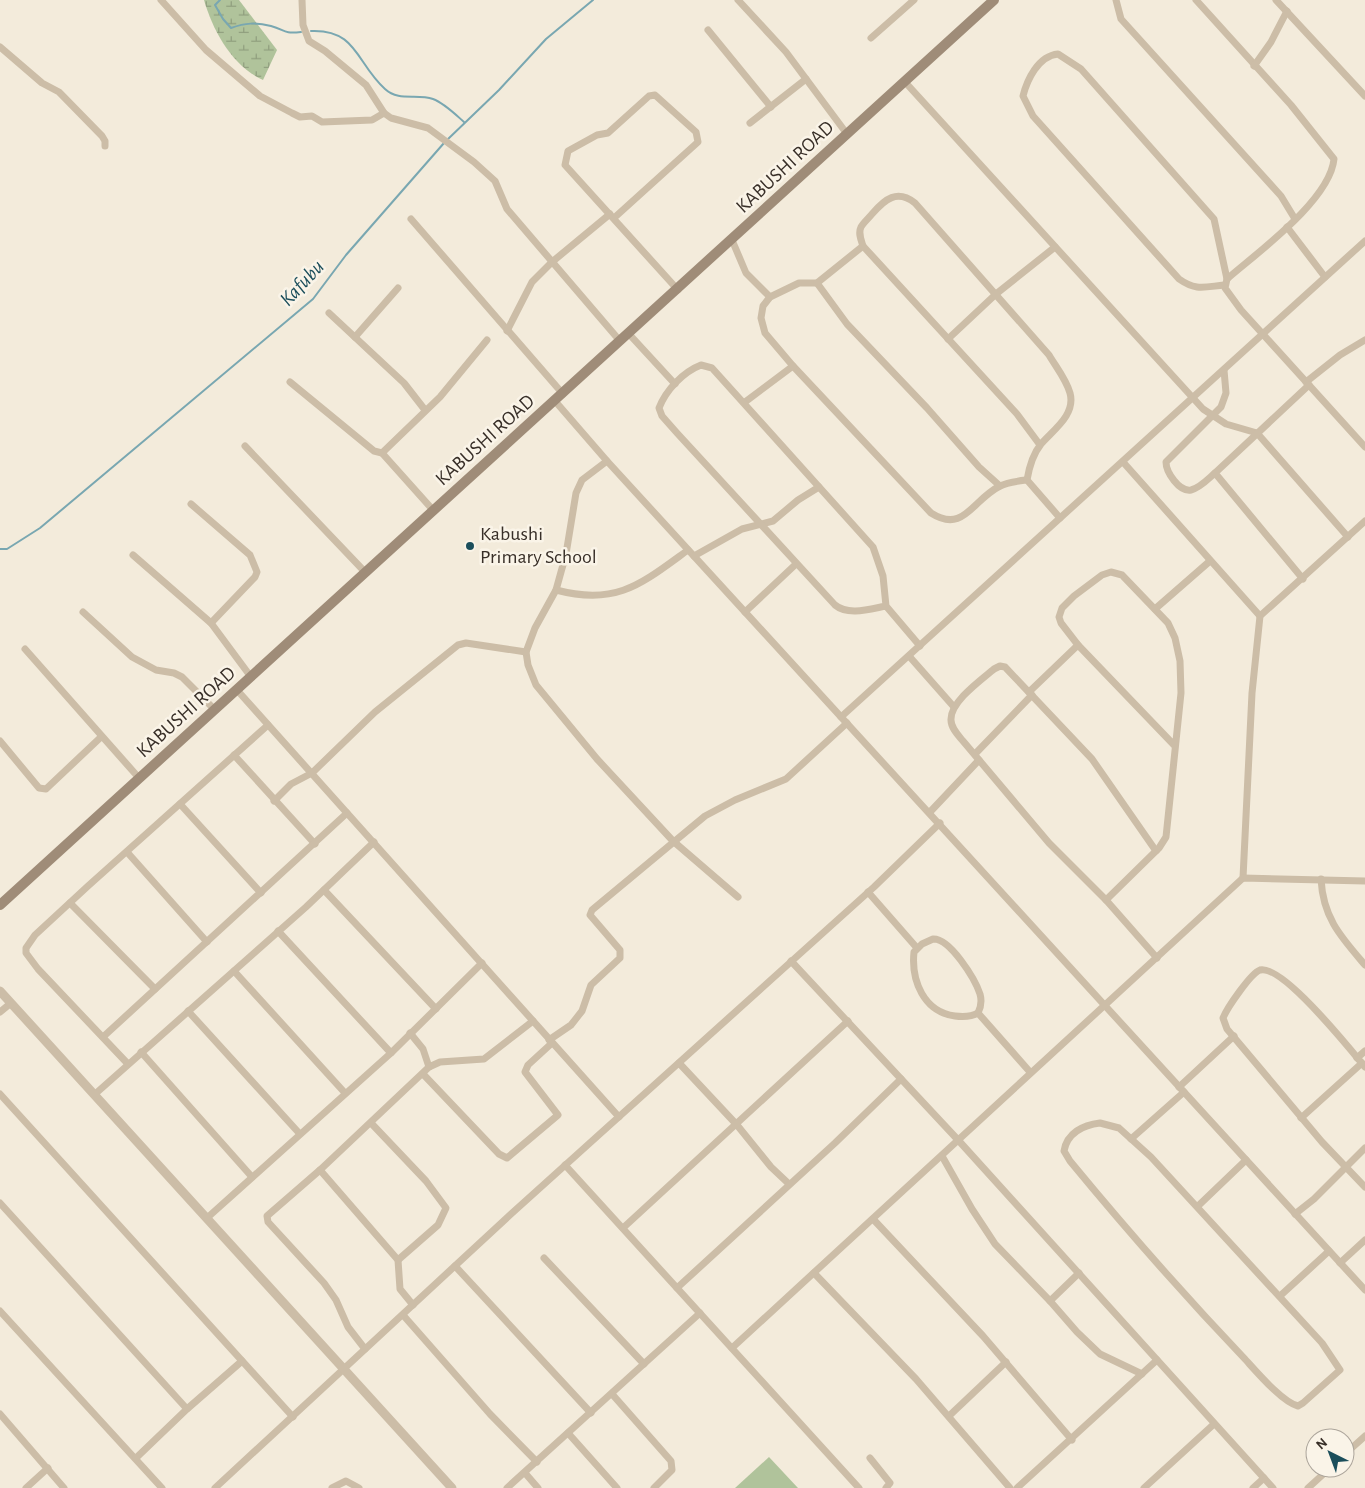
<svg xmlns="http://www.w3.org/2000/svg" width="1365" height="1488" viewBox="0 0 1365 1488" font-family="'Alegreya Sans',sans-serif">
	<defs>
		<pattern id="wetland-marsh" width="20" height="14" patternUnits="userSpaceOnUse" patternTransform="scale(1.25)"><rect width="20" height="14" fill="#b0c39b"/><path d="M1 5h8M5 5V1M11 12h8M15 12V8" fill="none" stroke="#909f7e"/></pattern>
	</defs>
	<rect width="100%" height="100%" fill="#f3ebdb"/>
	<!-- wetland -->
	<path fill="url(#wetland-marsh)" d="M204,0H239L277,50L263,80C232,66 213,31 204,0Z"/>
	<!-- park -->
	<path fill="#b0c39b" d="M769,1457L798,1488H735Z"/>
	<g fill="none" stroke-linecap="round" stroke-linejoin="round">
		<!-- stream -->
		<g stroke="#79a7b1" stroke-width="2">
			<path d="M220,0L215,5L223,19L231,28C245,23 256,22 271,26C286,30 282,34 301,32"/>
			<path d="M311,31C357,29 356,63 385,89C399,102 417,93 433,99C444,103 455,114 464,122"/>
			<path d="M447,140L499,90L546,39L593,0"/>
			<path d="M0,549H7L40,528L313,299L346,255L444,143"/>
		</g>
		<!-- minor -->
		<g stroke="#ccbda7" stroke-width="7">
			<path d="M161,0L206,50L260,96L292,113L300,117L312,116L322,122L372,120L384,113"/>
			<path d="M302,0L303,25L309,41L325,51L366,85L384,113L391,118L428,128L474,162L495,181L507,209L620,341"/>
			<path d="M738,0L786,52L847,134"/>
			<path d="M1116,0L1121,19L1281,196L1295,219"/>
			<path d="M1196,0L1291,105L1334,159C1330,200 1258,252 1227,279L1225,288L1241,310L1365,447"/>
			<path d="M1276,0L1365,96"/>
			<path d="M708,30L771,107"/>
			<path d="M871,38L914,0"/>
			<path d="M0,47L42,83L59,92L102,136L105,141V146"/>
			<path d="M1254,66L1271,42L1287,11"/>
			<path d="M905,82L1193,398L1203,409L1226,424L1257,433L1348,537"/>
			<path d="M750,123L806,79"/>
			<path d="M614,218L698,142L696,132L655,95L649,96L608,133L597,135L568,151L565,165L678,290"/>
			<path d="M411,219L563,394"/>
			<path d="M1287,227L1325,277"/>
			<path d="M732,240L746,273L770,297"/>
			<path d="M863,246L817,283H799L770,297L763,306L761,318L765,333L793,366L931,513C964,534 972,500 1000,486C1008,482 1018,481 1027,480L1060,518"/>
			<path d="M817,283L847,324L927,408L979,467L1000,486"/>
			<path d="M1224,285C1204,287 1196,291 1179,279L1033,116L1023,96C1027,80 1038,56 1058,54L1081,69L1214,219L1227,279"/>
			<path d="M329,313L404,383L425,410"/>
			<path d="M507,331L532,282L552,262L610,214"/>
			<path d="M629,334L675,384"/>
			<path d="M355,337L398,288"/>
			<path d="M948,339L996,294L1055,247"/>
			<path d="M290,382L374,451L382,453L433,510"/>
			<path d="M1306,382L1340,355L1365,340"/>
			<path d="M555,401L607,461L1365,1290"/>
			<path d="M745,402L793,366"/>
			<path d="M245,446L365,572"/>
			<path d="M382,453L440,397L487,340"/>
			<path d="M607,461L582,480L576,493L566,554L556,590L535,628L526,652L528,665L536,685L597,759L673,841L738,897"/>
			<path d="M1123,462L1260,616"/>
			<path d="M1215,473C1208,479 1200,488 1191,490C1179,492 1166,472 1166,462L1221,407L1226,393L1224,370"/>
			<path d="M1027,480C1029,468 1033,454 1041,444C1053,430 1076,415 1070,393C1066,379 1056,367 1049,355L915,203C897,189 885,199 872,214C869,218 864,222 861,227C858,233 861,240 863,246L1017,414L1040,445"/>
			<path d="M191,504L250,555L257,572L255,577L211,623"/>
			<path d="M133,555L211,623L251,677"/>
			<path d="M694,556L742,529L773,521L798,500L819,487"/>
			<path d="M1303,579L1215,473L1309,385"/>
			<path d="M556,590C617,606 641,584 688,550"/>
			<path d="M886,606C870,609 848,616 835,605L677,433L662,416L659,408C666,390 683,372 701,365L712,368L873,547L883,576L886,606L920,646"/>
			<path d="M1155,609L1210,561"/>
			<path d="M83,612L132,657L156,670L174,673L182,677L215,710"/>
			<path d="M745,612L796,564"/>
			<path d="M25,649L139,778"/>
			<path d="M909,656L954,707"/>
			<path d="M237,690L619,1117"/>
			<path d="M1029,692L1078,645"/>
			<path d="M841,717L1365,241"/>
			<path d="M0,741L39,788L46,789L101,737"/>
			<path d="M975,754L1032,695"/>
			<path d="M234,755L315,844"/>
			<path d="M274,801L291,784L312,773L375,712L458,645L466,643L526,652"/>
			<path d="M180,804L261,893"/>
			<path d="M930,812L979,760"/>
			<path d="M1156,851L1092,759L1005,667L1000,666L994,669C981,680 950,702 951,720C951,728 958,735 963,741L1049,843L1106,900L1157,958"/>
			<path d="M127,852L207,942"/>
			<path d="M1243,878L1252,693L1260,616L1365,521"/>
			<path d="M1321,879C1323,918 1341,937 1365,965"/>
			<path d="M324,890L436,1009"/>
			<path d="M868,892L917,948"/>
			<path d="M1106,900L1159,848L1166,837L1181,693L1180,661L1175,638L1168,623L1122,575L1111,572L1102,575L1074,596L1062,608L1059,617L1061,623L1078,645L1174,745"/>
			<path d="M70,903L155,989"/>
			<path d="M278,931L391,1053"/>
			<path d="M933,939C950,938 975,979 980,994C982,1001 981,1007 978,1013C971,1017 963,1017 955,1016C924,1012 911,981 914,952L922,944Z"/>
			<path d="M791,961L959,1141L1273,1488"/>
			<path d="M234,971L345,1093"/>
			<path d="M188,1011L299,1133"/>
			<path d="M0,1012L11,1003"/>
			<path d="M978,1013L1030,1072"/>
			<path d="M410,1033L423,1049L429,1067"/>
			<path d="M103,1037L347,813"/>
			<path d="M549,1040L571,1025L582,1011L591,985L620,958V950L590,915L592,910L705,816L735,800L786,779L847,723"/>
			<path d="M141,1052L252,1177"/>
			<path d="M1357,1058L1365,1051"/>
			<path d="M679,1063L737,1125L771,1167L789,1184"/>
			<path d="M128,1064L38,969L26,953V948L35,935L88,886L268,725"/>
			<path d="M1365,1067C1350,1049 1282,964 1260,970C1251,973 1227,1008 1223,1018L1227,1029L1322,1142L1365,1187"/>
			<path d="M423,1074L499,1154L507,1158L558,1115L525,1072L528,1065L552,1043"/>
			<path d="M1179,1087L1234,1036"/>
			<path d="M0,1094L293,1417"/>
			<path d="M94,1095L306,907L374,842"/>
			<path d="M1301,1118L1362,1063"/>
			<path d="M371,1123L426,1181L446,1208L438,1225L398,1260"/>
			<path d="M1100,1123L1119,1128L1151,1157L1322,1343L1340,1370L1303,1403L1298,1406C1282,1402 1256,1371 1244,1358C1184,1295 1126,1229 1070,1161L1064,1151C1067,1133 1083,1125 1100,1123Z"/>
			<path d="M1131,1139L1184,1092"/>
			<path d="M942,1156L972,1209L995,1244L1050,1301L1079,1273"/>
			<path d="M565,1165L859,1488"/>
			<path d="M320,1170L398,1260L400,1289L413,1305"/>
			<path d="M0,1203L187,1409"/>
			<path d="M1198,1206L1246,1160"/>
			<path d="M1295,1214L1314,1199L1365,1148"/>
			<path d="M207,1218L391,1053L482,963"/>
			<path d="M873,1219L983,1336L1072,1440"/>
			<path d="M623,1228L848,1021"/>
			<path d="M544,1258L644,1364"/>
			<path d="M1340,1263L1365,1240"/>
			<path d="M455,1266L591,1413"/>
			<path d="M814,1273L916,1379L1010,1488"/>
			<path d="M677,1288L835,1143L901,1079"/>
			<path d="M1280,1296L1329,1251"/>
			<path d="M1050,1301L1077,1332L1100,1354L1142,1374"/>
			<path d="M0,1311L162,1488"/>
			<path d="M403,1315L490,1414L537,1462"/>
			<path d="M732,1348L1243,878L1365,881"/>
			<path d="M365,1349L348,1327L336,1300L324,1283L268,1222L267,1216L320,1170L429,1067L440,1062L484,1059L533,1021"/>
			<path d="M612,1394L671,1461L672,1470L654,1488"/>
			<path d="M0,1414L64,1488"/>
			<path d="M949,1416L1006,1362"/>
			<path d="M568,1433L617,1488"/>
			<path d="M1345,1454L1365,1436"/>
			<path d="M136,1458L187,1409L242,1361"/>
			<path d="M870,1458L890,1483L886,1488"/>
			<path d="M525,1473L538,1488"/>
			<path d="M26,1488L48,1468"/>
			<path d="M215,1488L511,1214L874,887L940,823"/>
			<path d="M332,1488L346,1481L359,1488"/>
			<path d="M507,1488L700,1313"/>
			<path d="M1017,1488L1157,1360"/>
			<path d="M1144,1488L1214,1424"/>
			<path d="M1253,1488L1264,1478"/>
			<path d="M1308,1488L1330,1468"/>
		</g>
		<!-- tertiary -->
		<path stroke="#ccbda7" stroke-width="9" d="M0,991L452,1488"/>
		<!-- secondary -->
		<path stroke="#9f8c78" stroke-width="10" d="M0,905L994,0"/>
	</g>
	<!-- markers -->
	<circle fill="#1b4e5b" stroke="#faf4e8" stroke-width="2" cx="470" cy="546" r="5"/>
	<g text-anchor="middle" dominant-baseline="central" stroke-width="5" stroke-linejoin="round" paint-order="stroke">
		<!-- street labels -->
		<g font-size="20" fill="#382f28" stroke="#faf4e8">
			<text transform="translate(785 167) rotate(-43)">KABUSHI ROAD</text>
			<text transform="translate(485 440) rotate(-42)">KABUSHI ROAD</text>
			<text transform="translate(186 712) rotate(-42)">KABUSHI ROAD</text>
		</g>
		<!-- poi labels -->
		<g font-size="20" fill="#382f28" stroke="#faf4e8" text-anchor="start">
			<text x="480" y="534">Kabushi<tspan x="480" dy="23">Primary School</tspan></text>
		</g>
		<!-- water labels -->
		<g font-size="21" font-style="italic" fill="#1b4e5b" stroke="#faf4e8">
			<text transform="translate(302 283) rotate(-47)">Kafubu</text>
		</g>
	</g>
	<!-- north arrow -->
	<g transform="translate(1330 1453) rotate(318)"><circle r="24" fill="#faf4e8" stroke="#aca59b"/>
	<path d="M0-4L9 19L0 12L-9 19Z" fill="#1b4e5b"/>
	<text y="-8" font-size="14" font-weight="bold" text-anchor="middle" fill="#382f28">N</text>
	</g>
</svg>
